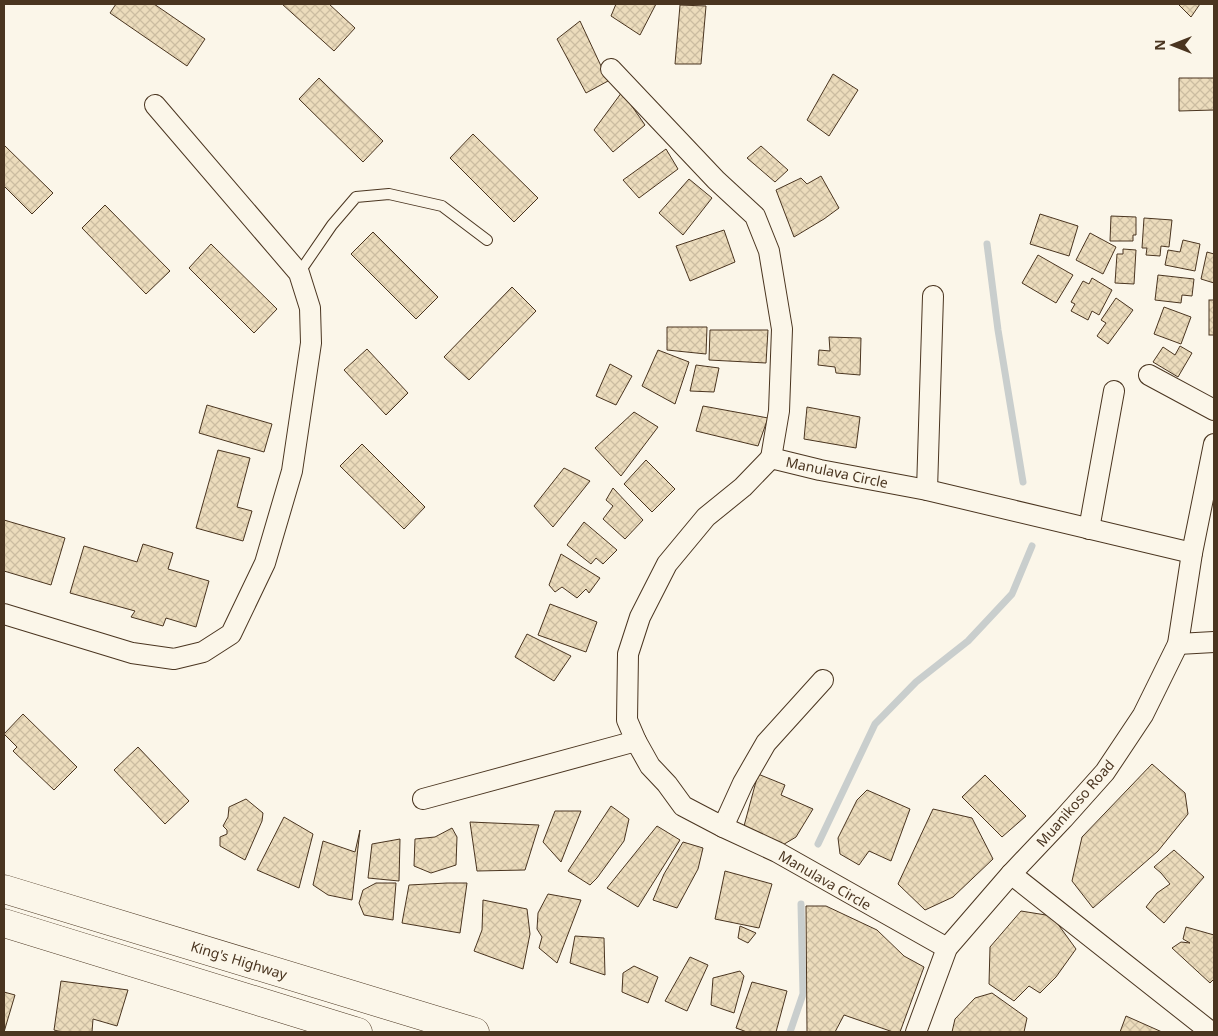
<svg xmlns="http://www.w3.org/2000/svg" width="1218" height="1036" viewBox="0 0 1218 1036" font-family="'Noto Sans',sans-serif">
	<defs>
		<pattern id="building-cross-hatch" width="8" height="8" patternUnits="userSpaceOnUse" patternTransform="scale(1.25)"><rect width="8" height="8" fill="#ecdcbc"/><path d="M0 0l8 8M0 8l8-8" fill="none" stroke="#ccbda1"/></pattern>
	</defs>
	<rect width="100%" height="100%" fill="#fbf6e9"/>
	<g fill="none" stroke-linecap="round" stroke-linejoin="round">
		<!-- stream -->
		<g stroke="#c9cecd" stroke-width="7">
			<path d="M987,244L998,330L1023,482"/>
			<path d="M818,844L875,724L916,682L968,641L1012,594L1032,546"/>
			<path d="M790,1032L803,994L801,904"/>
		</g>
	</g>
	<!-- building -->
	<g fill="url(#building-cross-hatch)" stroke="#4a3520">
		<path d="M116,4H154L205,39L187,66L110,13Z"/>
		<path d="M282,4H329L355,28L334,51Z"/>
		<path d="M616,4H656L640,35L611,16Z"/>
		<path d="M1178,4H1200L1191,17Z"/>
		<path d="M680,5L706,6L701,64H675Z"/>
		<path d="M580,21L608,81L586,93L557,39Z"/>
		<path d="M833,74L858,90L829,136L807,120Z"/>
		<path d="M319,78L383,141L363,162L299,99Z"/>
		<path d="M1179,78H1214V110L1179,111Z"/>
		<path d="M622,92L645,125L613,152L594,130Z"/>
		<path d="M473,134L538,198L514,222L450,158Z"/>
		<path d="M4,145L53,193L32,214L4,186Z"/>
		<path d="M761,146L788,170L775,182L747,158Z"/>
		<path d="M666,149L678,169L639,198L623,180Z"/>
		<path d="M821,176L839,208L824,219L794,237L776,190L801,178L807,184Z"/>
		<path d="M689,179L712,198L683,235L659,213Z"/>
		<path d="M105,205L170,271L146,294L82,228Z"/>
		<path d="M1040,214L1078,226L1069,256L1030,244Z"/>
		<path d="M1111,216L1136,217V235H1133V241H1110Z"/>
		<path d="M1144,218L1172,220L1169,247L1161,246L1160,256L1146,255L1147,248H1142Z"/>
		<path d="M724,230L735,262L690,281L676,246Z"/>
		<path d="M373,232L438,297L416,319L351,254Z"/>
		<path d="M1090,233L1116,247L1103,274L1076,260Z"/>
		<path d="M1183,240L1200,244L1195,271L1165,265L1168,250L1180,252Z"/>
		<path d="M211,244L277,309L254,333L189,268Z"/>
		<path d="M1123,249L1136,250L1134,284L1115,283L1117,254H1123Z"/>
		<path d="M1207,252L1214,254V283L1201,279Z"/>
		<path d="M1038,255L1073,275L1056,303L1022,283Z"/>
		<path d="M1158,275L1194,279L1192,296L1182,295L1181,303L1155,300Z"/>
		<path d="M1092,278L1112,290L1099,315L1092,311L1088,320L1071,311L1075,304L1071,302L1083,281L1089,284Z"/>
		<path d="M512,287L536,311L469,380L444,357Z"/>
		<path d="M1116,298L1133,310L1108,344L1097,336L1106,323L1101,320Z"/>
		<rect x="1209" y="300" width="5" height="35"/>
		<path d="M1164,307L1191,317L1181,344L1154,334Z"/>
		<path d="M667,327H707L706,354L667,350Z"/>
		<path d="M710,330H768L766,363L709,360Z"/>
		<path d="M829,337L861,338L860,375L836,373L835,367L818,365L819,350L830,351Z"/>
		<path d="M1180,346L1192,353L1178,377L1153,362L1163,347L1175,355Z"/>
		<path d="M367,349L408,393L386,415L344,370Z"/>
		<path d="M658,350L689,362L675,404L642,386Z"/>
		<path d="M610,364L632,376L616,405L596,396Z"/>
		<path d="M696,365L719,368L714,392L690,391Z"/>
		<path d="M207,405L272,424L264,452L199,433Z"/>
		<path d="M703,406L768,418L758,446L696,431Z"/>
		<path d="M807,407L860,417L856,448L804,439Z"/>
		<path d="M634,412L658,427L621,476L595,448Z"/>
		<path d="M362,444L425,507L404,529L340,466Z"/>
		<path d="M218,450L250,458L237,507L252,511L243,541L196,528Z"/>
		<path d="M646,460L675,489L652,512L624,484Z"/>
		<path d="M564,468L590,481L553,527L534,506Z"/>
		<path d="M613,488L643,520L625,539L603,519L613,506L606,500Z"/>
		<path d="M4,520L65,538L51,585L4,571Z"/>
		<path d="M584,522L617,550L603,564L596,558L591,564L567,545Z"/>
		<path d="M143,544L173,553L168,569L209,581L196,627L166,618L163,626L131,617L135,611L70,593L84,546L137,562Z"/>
		<path d="M561,554L600,578L589,593L586,589L577,598L562,587L555,592L549,585Z"/>
		<path d="M550,604L597,622L586,652L538,635Z"/>
		<path d="M527,634L571,656L554,681L515,657Z"/>
		<path d="M23,714L77,767L54,790L13,751L17,747L4,734Z"/>
		<path d="M138,747L189,801L165,824L114,770Z"/>
		<path d="M1152,764L1185,793L1188,814L1158,851L1093,908L1072,881L1082,837Z"/>
		<path d="M758,774L785,785L781,795L813,809L796,837L781,846L744,826Z"/>
		<path d="M985,775L1026,816L1002,837L962,797Z"/>
		<path d="M867,790L910,809L891,861L869,851L859,865L840,854L838,838L857,800Z"/>
		<path d="M246,799L263,813L262,821L245,860L220,846V837L227,834V830L223,826L228,817L229,807Z"/>
		<path d="M611,806L629,819L624,841L597,878L590,885L568,871Z"/>
		<path d="M933,809L972,818L993,859L953,897L925,910L898,884Z"/>
		<path d="M555,811H581L561,862L543,842Z"/>
		<path d="M284,817L313,834L299,888L257,870Z"/>
		<path d="M470,822L539,825L525,870L477,871Z"/>
		<path d="M657,826L680,840L638,907L607,888Z"/>
		<path d="M452,828L457,837L456,865L431,873L414,866L415,839L435,837Z"/>
		<path d="M360,830L352,900L328,895L313,885L323,841L355,852Z"/>
		<path d="M400,839L399,881L368,878L372,844Z"/>
		<path d="M683,842L703,848L698,869L677,908L653,900L664,874Z"/>
		<path d="M1174,850L1204,877L1164,923L1146,907L1157,893L1170,884L1161,873L1154,867Z"/>
		<path d="M725,871L772,884L759,928L715,919Z"/>
		<path d="M376,883H396L393,920L364,915L359,903L363,890Z"/>
		<path d="M447,883H467L460,933L402,923L409,885Z"/>
		<path d="M548,894L581,900L557,963L539,948L542,937L537,929L538,913Z"/>
		<path d="M483,900L527,909L530,934L523,969L474,951L482,930Z"/>
		<path d="M806,906H826L877,930L904,956L924,967L900,1032H893L844,1015L835,1032H807Z"/>
		<path d="M1021,911L1052,916L1076,949L1056,977L1040,993L1029,986L1014,1001L989,984L990,947Z"/>
		<path d="M740,926L756,933L748,943L738,938Z"/>
		<path d="M1186,927L1214,935V979L1210,983L1172,948L1181,942L1190,943L1183,939Z"/>
		<path d="M575,936L604,938L605,975L570,963Z"/>
		<path d="M690,957L708,965L687,1011L665,1001Z"/>
		<path d="M634,966L658,977L648,1003L622,992L623,973Z"/>
		<path d="M740,971L744,976L734,1013L711,1005L713,978Z"/>
		<path d="M61,981L128,990L117,1026L93,1019L92,1032H62L54,1030Z"/>
		<path d="M752,982L787,991L776,1032H747L736,1028Z"/>
		<path d="M4,992L15,995L4,1032Z"/>
		<path d="M992,993L1027,1018L1024,1032H952L955,1019L975,998Z"/>
		<path d="M1126,1016L1162,1032H1120Z"/>
	</g>
	<g fill="none" stroke-linecap="round" stroke-linejoin="round">
		<!-- service casing -->
		<g stroke="#4a3520" stroke-width="12">
			<path id="service" d="M299,273L332,225L356,197L389,194L442,206L487,240"/>
		</g>
		<!-- minor casing -->
		<g stroke="#4a3520" stroke-width="22">
			<g id="minor">
				<path d="M611,69L716,180L755,216L769,251L782,329L779,411L771,458"/>
				<path d="M1149,375L1214,410"/>
				<path d="M927,490L933,296"/>
				<path d="M1089,529L1114,391"/>
				<path d="M4,614L132,653L174,659L203,652L231,634L265,563L292,471L311,343L310,308L299,273L155,105"/>
				<path d="M1178,644L1214,642"/>
				<path d="M423,799L636,741"/>
				<path d="M723,827L743,783L766,743L823,680"/>
				<path d="M1011,874L1211,1032"/>
				<path d="M947,948L777,852L723,827L683,806L667,784L650,766L636,741L627,720L628,654L640,617L667,564L706,517L743,487L771,458L820,470L927,490L1192,553"/>
				<path d="M916,1032L947,948L1011,874L1063,819L1105,772L1143,715L1178,644L1192,553L1214,444"/>
			</g>
		</g>
		<!-- trunk casing -->
		<g stroke="#4a3520" stroke-width="29">
			<g id="trunk">
				<path d="M4,889L475,1032"/>
				<path d="M4,923L358,1032"/>
			</g>
		</g>
		<!-- service -->
		<use href="#service" stroke="#fbf6e9" stroke-width="10"/>
		<!-- minor -->
		<use href="#minor" stroke="#fbf6e9" stroke-width="20"/>
		<!-- trunk -->
		<use href="#trunk" stroke="#fbf6e9" stroke-width="28"/>
	</g>
	<g text-anchor="middle" dominant-baseline="central" stroke-width="4" stroke-linejoin="round" paint-order="stroke">
		<!-- street labels -->
		<g font-size="14" fill="#4a3520" stroke="#fbf6e9">
			<text transform="translate(837 472) rotate(12)">Manulava Circle</text>
			<text transform="translate(1075 803) rotate(-49)">Muanikoso Road</text>
			<text transform="translate(825 880) rotate(30)">Manulava Circle</text>
			<text transform="translate(239 960) rotate(17)">King's Highway</text>
		</g>
	</g>
	<!-- border -->
	<rect width="1218" height="1036" fill="none" stroke="#4a3520" stroke-width="10"/>
	<!-- north arrow -->
	<g transform="translate(1173 45) rotate(270)" stroke="#fbf6e9" stroke-width="4" paint-order="stroke">
	<path d="M0-4L9 19L0 12L-9 19Z" fill="#4a3520"/>
	<text y="-8" font-size="14" font-weight="bold" text-anchor="middle" fill="#4a3520">N</text>
	</g>
</svg>
